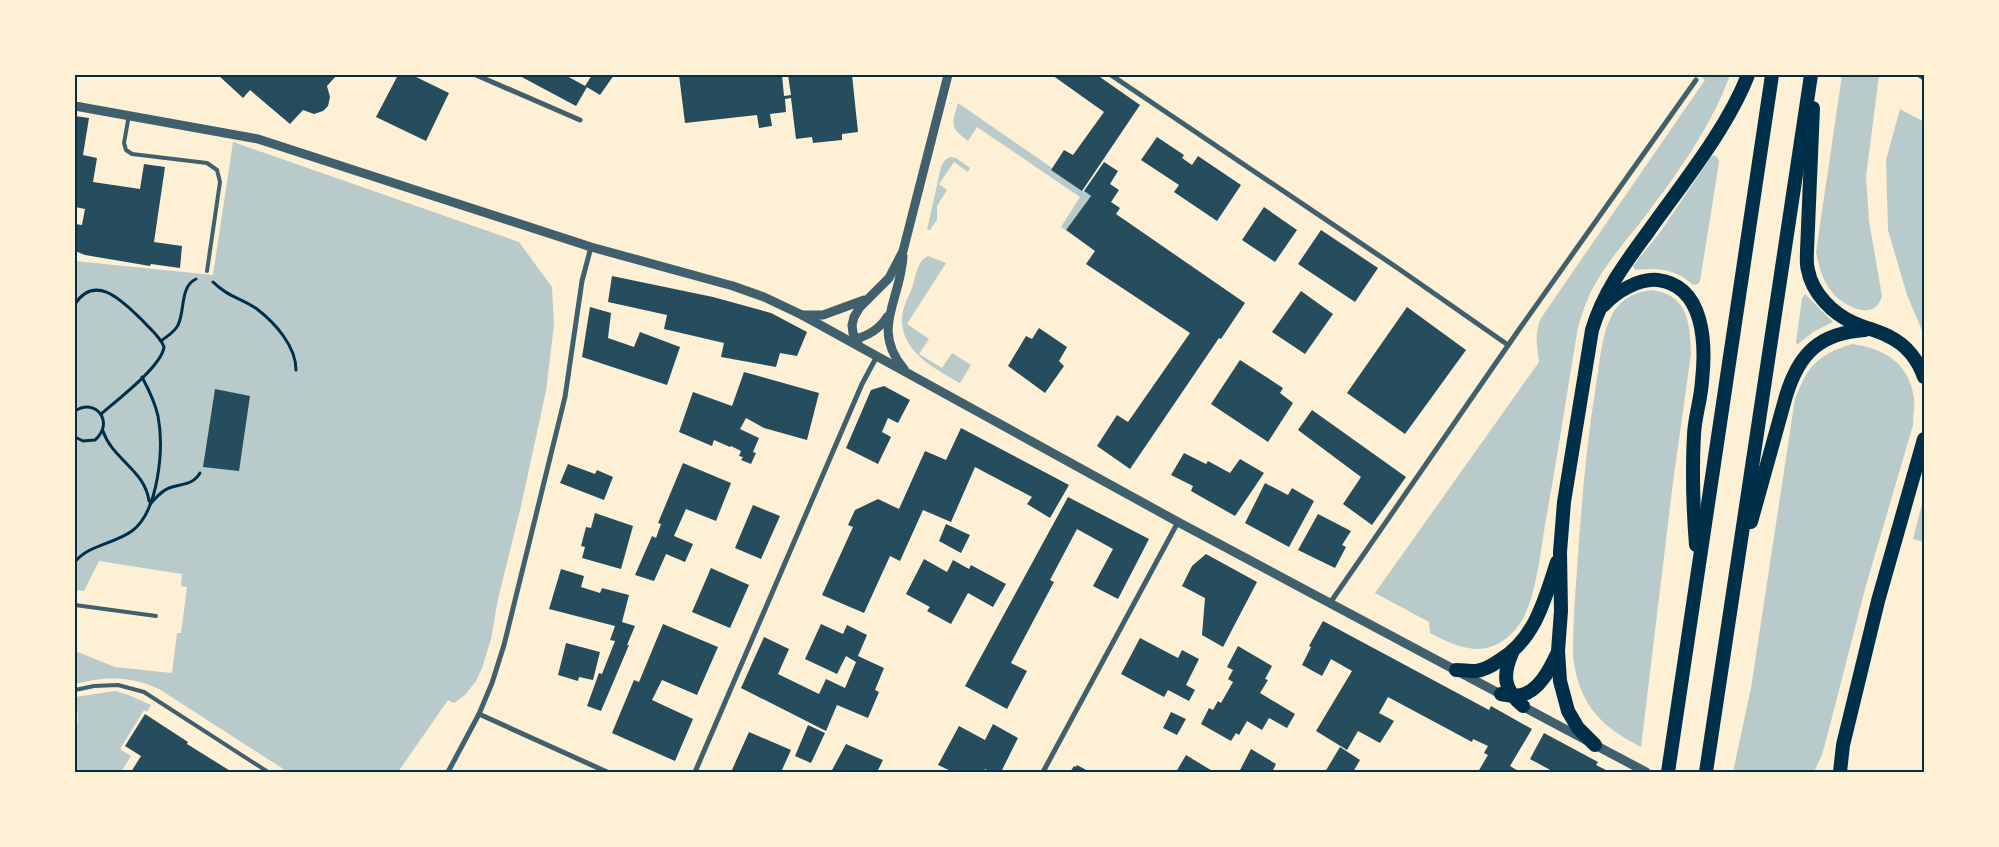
<svg xmlns="http://www.w3.org/2000/svg" width="1999" height="847" viewBox="0 0 1999 847" font-family="'Source Sans 3',sans-serif">
	<rect width="100%" height="100%" fill="#fdf0d5"/>
	<!-- green -->
	<g fill="#b9caca">
		<path d="M1700,75H1730C1711,128 1676,175 1643,219C1627,239 1610,259 1597,281C1588,295 1583,311 1578,327C1567,393 1557,459 1545,525C1540,555 1537,589 1524,617C1520,625 1511,635 1504,640C1480,658 1453,645 1430,633L1429,622L1375,593L1539,362C1537,346 1534,333 1541,318L1705,80Z"/>
		<path d="M1842,75H1879L1866,177L1869,221L1882,296C1875,322 1844,307 1832,292C1822,280 1819,267 1816,252Z"/>
		<path d="M958,103L1052,168L1051,170L1091,196L1066,230L1061,227L1080,197L977,127L968,141C949,127 952,124 958,103Z"/>
		<path d="M1900,109L1924,122V335L1907,295L1888,230L1886,160Z"/>
		<path d="M233,142L519,242L552,287L554,325L546,391L521,506L498,599L491,639L482,668L476,681L465,695L454,703L448,700L398,772H288L159,689C131,676 105,676 75,684V651L115,667L172,673L177,633H181L187,587L181,586L182,574L99,561L84,591L75,590V261L213,275Z"/>
		<path d="M1714,155L1718,158L1719,162L1700,281L1698,284L1693,285C1673,268 1660,268 1635,270L1633,266L1661,231L1711,157Z"/>
		<path d="M950,157L956,158L970,168L968,172L954,162L939,184L947,190L937,206V220L930,230H927L941,167L945,160Z"/>
		<path d="M928,256L946,263L907,324L929,339L919,354L942,368L952,353L971,365L960,383C937,370 903,353 902,322C901,309 909,297 913,285C916,274 917,262 928,256Z"/>
		<path d="M1652,290C1688,295 1690,323 1691,354L1673,482L1641,747C1616,734 1595,720 1583,694C1577,681 1573,665 1573,650C1573,623 1575,597 1577,570C1581,508 1586,447 1596,385C1600,362 1601,336 1612,315C1620,299 1636,292 1652,290Z"/>
		<path d="M1805,294L1833,322L1813,332L1797,345L1796,342L1802,298Z"/>
		<path d="M1852,344C1884,348 1909,363 1914,398C1915,406 1913,416 1913,425L1865,589L1829,729L1822,755L1814,772H1733L1751,688L1795,399C1808,366 1817,355 1852,344Z"/>
		<path d="M1924,496V542L1913,539Z"/>
		<path d="M115,691L126,694L151,705L147,712L144,710L120,749L131,756L121,772H75V742L78,717L75,697Z"/>
	</g>
	<!-- building -->
	<g fill="#264d5e">
		<path d="M218,75H337L327,86L330,97L328,106L323,111L314,114L303,110L290,124L250,90L243,98Z"/>
		<path d="M398,75H412L449,93L426,141L376,117Z"/>
		<path d="M518,75H565L587,87L576,106Z"/>
		<path d="M592,75H614L600,95L585,86Z"/>
		<path d="M679,75H782L784,96L791,95L788,75H852L858,132L842,134V140L813,143L812,137L796,139L791,98L785,99L786,112L770,114L772,126L759,128L757,115L685,123Z"/>
		<path d="M1052,75H1097L1140,105L1082,191L1051,170L1064,150L1073,155L1104,112Z"/>
		<path d="M1915,75H1924V81Z"/>
		<path d="M75,116L89,118L83,155L97,158L93,182L140,189L144,164L165,167L154,242L182,246L180,268L151,264L150,266L85,255L75,251V224L82,225L85,209L75,207Z"/>
		<path d="M1157,137L1184,155L1182,158L1192,165L1198,156L1241,185L1217,221L1174,192L1179,185L1141,160Z"/>
		<path d="M1104,162L1118,171L1110,184L1119,190L1111,202L1120,208L1116,214L1245,303L1221,339L1219,338L1130,469L1097,446L1117,415L1128,422L1190,333L1086,264L1095,251L1066,230L1091,196L1084,191Z"/>
		<path d="M1264,207L1297,230L1275,262L1242,240Z"/>
		<path d="M1321,230L1378,268L1355,302L1298,264Z"/>
		<path d="M612,276L713,297L771,313L807,332L797,356L780,353L776,367L721,357L724,343L664,329L667,315L608,302Z"/>
		<path d="M1301,291L1333,314L1305,354L1272,332Z"/>
		<path d="M590,307L611,313L608,338L634,347L640,332L680,347L667,385L582,357Z"/>
		<path d="M1407,307L1466,350L1405,434L1347,393Z"/>
		<path d="M1039,328L1067,347L1059,361L1064,366L1045,393L1008,366L1026,336L1032,339Z"/>
		<path d="M1240,360L1283,388L1280,393L1293,403L1268,442L1211,404Z"/>
		<path d="M744,372L819,393L807,440L764,428L746,418L740,429L759,438L753,452L756,453L751,464L741,460L743,457L739,456L741,451L731,446L730,447L714,440L712,446L679,432L693,392L732,406Z"/>
		<path d="M884,386L910,400L898,423L888,418L882,432L891,437L878,464L846,448L871,390Z"/>
		<path d="M215,389L250,396L239,471L203,467Z"/>
		<path d="M1312,410L1406,477L1372,525L1343,504L1361,477L1298,430Z"/>
		<path d="M961,428L1069,485L1050,518L1027,504L1032,497L975,467L951,522L923,510L900,561L890,556L864,613L822,595L853,527L848,525L855,510L878,499L899,509L925,451L946,460Z"/>
		<path d="M1184,453L1206,464L1208,461L1230,473L1240,459L1264,473L1235,516L1191,491L1193,486L1171,475Z"/>
		<path d="M683,463L731,483L716,521L686,509L674,536L693,544L685,562L666,554L654,581L635,575L652,536L656,538L661,524L658,523Z"/>
		<path d="M568,464L595,474L597,470L613,477L604,500L560,483Z"/>
		<path d="M1265,483L1288,495L1292,488L1314,501L1289,547L1245,523Z"/>
		<path d="M1068,497L1149,539L1118,599L1093,586L1113,549L1077,529L1050,580L1054,582L1011,663L1027,671L1007,709L965,686Z"/>
		<path d="M753,505L780,516L761,559L735,548Z"/>
		<path d="M595,513L633,526L621,569L582,558L585,547L581,546L586,527L591,528Z"/>
		<path d="M1318,514L1351,531L1342,545L1346,547L1335,568L1298,550Z"/>
		<path d="M946,524L970,535L961,553L939,541Z"/>
		<path d="M1206,554L1257,582L1223,647L1202,635L1205,598L1182,586L1192,566Z"/>
		<path d="M924,559L947,572L953,560L969,569L971,565L1006,584L993,607L968,593L951,624L927,611L930,607L906,594Z"/>
		<path d="M711,568L749,585L730,628L692,612Z"/>
		<path d="M561,569L584,576L581,587L600,593L602,588L629,595L622,622L635,626L627,645H629L601,711L587,706L599,673L602,674L615,641L610,640L615,626L549,609Z"/>
		<path d="M1323,621L1489,710L1491,706L1532,729L1510,766L1520,772H1478L1488,755L1484,753L1488,746L1473,739L1472,742L1388,697L1379,713L1394,721L1380,743L1358,731L1347,750L1316,731L1352,671L1331,659L1322,676L1302,665L1311,647L1309,646Z"/>
		<path d="M663,624L718,647L697,695L662,680L652,700L693,719L675,761L612,733L634,680L639,682Z"/>
		<path d="M821,624L843,634L847,625L867,635L858,656L884,668L875,690L879,692L868,718L837,705L826,731L741,688L764,637L789,649L778,674L819,694L826,679L845,688L856,662L846,656L837,674L805,659Z"/>
		<path d="M1140,638L1178,658L1182,650L1199,659L1186,685L1195,690L1189,701L1168,690L1164,697L1121,674Z"/>
		<path d="M566,643L600,652L593,680L579,677L578,681L558,675Z"/>
		<path d="M1238,646L1272,666L1265,679L1268,680L1260,693L1295,714L1287,728L1269,718L1262,730L1247,721L1239,735L1236,733L1231,741L1201,724L1209,708L1213,710L1218,701L1221,703L1233,682L1228,679L1233,670L1227,667Z"/>
		<path d="M1171,712L1186,719L1177,735L1163,728Z"/>
		<path d="M145,714L188,742L187,744L232,772H131L141,756L125,746Z"/>
		<path d="M993,724L1018,738L1001,772H991L985,769L984,772H953L938,765L959,726L985,740Z"/>
		<path d="M808,725L825,733L811,763L795,756Z"/>
		<path d="M749,732L791,750L781,772H731Z"/>
		<path d="M1544,733L1598,762L1596,765L1610,772H1554L1530,759Z"/>
		<path d="M846,744L883,760L877,772H831Z"/>
		<path d="M1340,747L1360,760L1353,772H1325Z"/>
		<path d="M1251,749L1276,764L1272,772H1239Z"/>
		<path d="M1186,755L1214,772H1176Z"/>
		<path d="M1077,765L1090,772H1070L1074,766L1076,767Z"/>
	</g>
	<g fill="none" stroke-linecap="round" stroke-linejoin="round">
		<!-- path -->
		<g stroke="#003049" stroke-width="3">
			<path d="M213,282C228,297 241,298 257,309C275,323 296,346 296,370"/>
			<path d="M75,304C96,272 124,303 142,320C149,328 161,337 164,347C162,366 116,401 101,414"/>
			<path d="M161,341C167,336 175,332 178,325C185,311 180,286 196,279"/>
			<path d="M75,411C96,397 115,423 95,440L83,441L75,437"/>
			<path d="M103,431C112,459 145,470 149,501"/>
			<path d="M150,504C156,498 161,491 169,488C182,483 192,486 200,473"/>
			<path d="M75,562C88,545 114,544 132,531C159,511 164,447 158,416C155,402 149,390 142,377"/>
		</g>
		<!-- service -->
		<g stroke="#3f606c" stroke-width="4">
			<path d="M129,115L124,143L126,150L132,154L207,163L217,170L220,182L207,271"/>
			<path d="M75,605L156,616"/>
			<path d="M75,690L94,686L118,685L144,692L268,772"/>
		</g>
		<!-- minor -->
		<g stroke="#3f606c" stroke-width="5">
			<path d="M476,75L580,120"/>
			<path d="M1111,75L1399,269L1508,345"/>
			<path d="M1330,603L1518,331L1696,80"/>
			<path d="M479,714L607,772"/>
			<path d="M448,772L479,714L492,683L504,645L565,397L582,281L591,247"/>
			<path d="M695,772L862,384L877,356"/>
			<path d="M1043,772L1178,522"/>
		</g>
		<!-- tertiary -->
		<g stroke="#3f606c" stroke-width="9">
			<path d="M75,106L258,139L591,247L733,286L764,297L802,315L1178,522L1504,696"/>
			<path d="M903,256C901,300 870,329 904,369"/>
			<path d="M802,315H823L864,300"/>
			<path d="M851,340C866,337 879,330 887,317"/>
			<path d="M859,346L853,333L852,325L854,317L860,307L889,278L903,251L948,75"/>
			<path d="M1518,704L1646,772"/>
		</g>
		<!-- trunk -->
		<g stroke="#003049" stroke-width="14">
			<path d="M1813,108L1807,251C1807,257 1806,264 1808,270C1812,293 1833,314 1854,323C1865,328 1879,331 1890,337C1906,345 1918,360 1924,377"/>
			<path d="M1604,305C1616,292 1639,278 1658,280C1705,286 1706,345 1702,381C1701,399 1695,416 1694,434C1692,471 1693,508 1696,545"/>
			<path d="M1751,522L1786,396C1799,353 1820,333 1865,330"/>
			<path d="M1512,653C1502,676 1504,690 1523,706"/>
			<path d="M1456,670C1462,670 1469,671 1476,671C1485,670 1493,665 1500,660C1535,639 1545,599 1557,562"/>
			<path d="M1501,694C1507,695 1515,697 1521,695C1539,691 1550,669 1557,654"/>
			<path d="M1595,745L1578,728L1568,711L1560,681L1558,651L1561,611L1560,552L1564,502L1592,330C1603,293 1625,263 1648,232C1682,184 1727,129 1748,75"/>
			<path d="M1668,772L1772,75"/>
			<path d="M1706,772L1811,75"/>
			<path d="M1840,772L1843,745L1878,601L1924,439"/>
		</g>
	</g>
	<!-- border -->
	<rect width="1999" height="847" fill="none" stroke="#fdf0d5" stroke-width="152"/>
	<rect x="76" y="76" width="1847" height="695" fill="none" stroke="#003049" stroke-width="2"/>
</svg>
